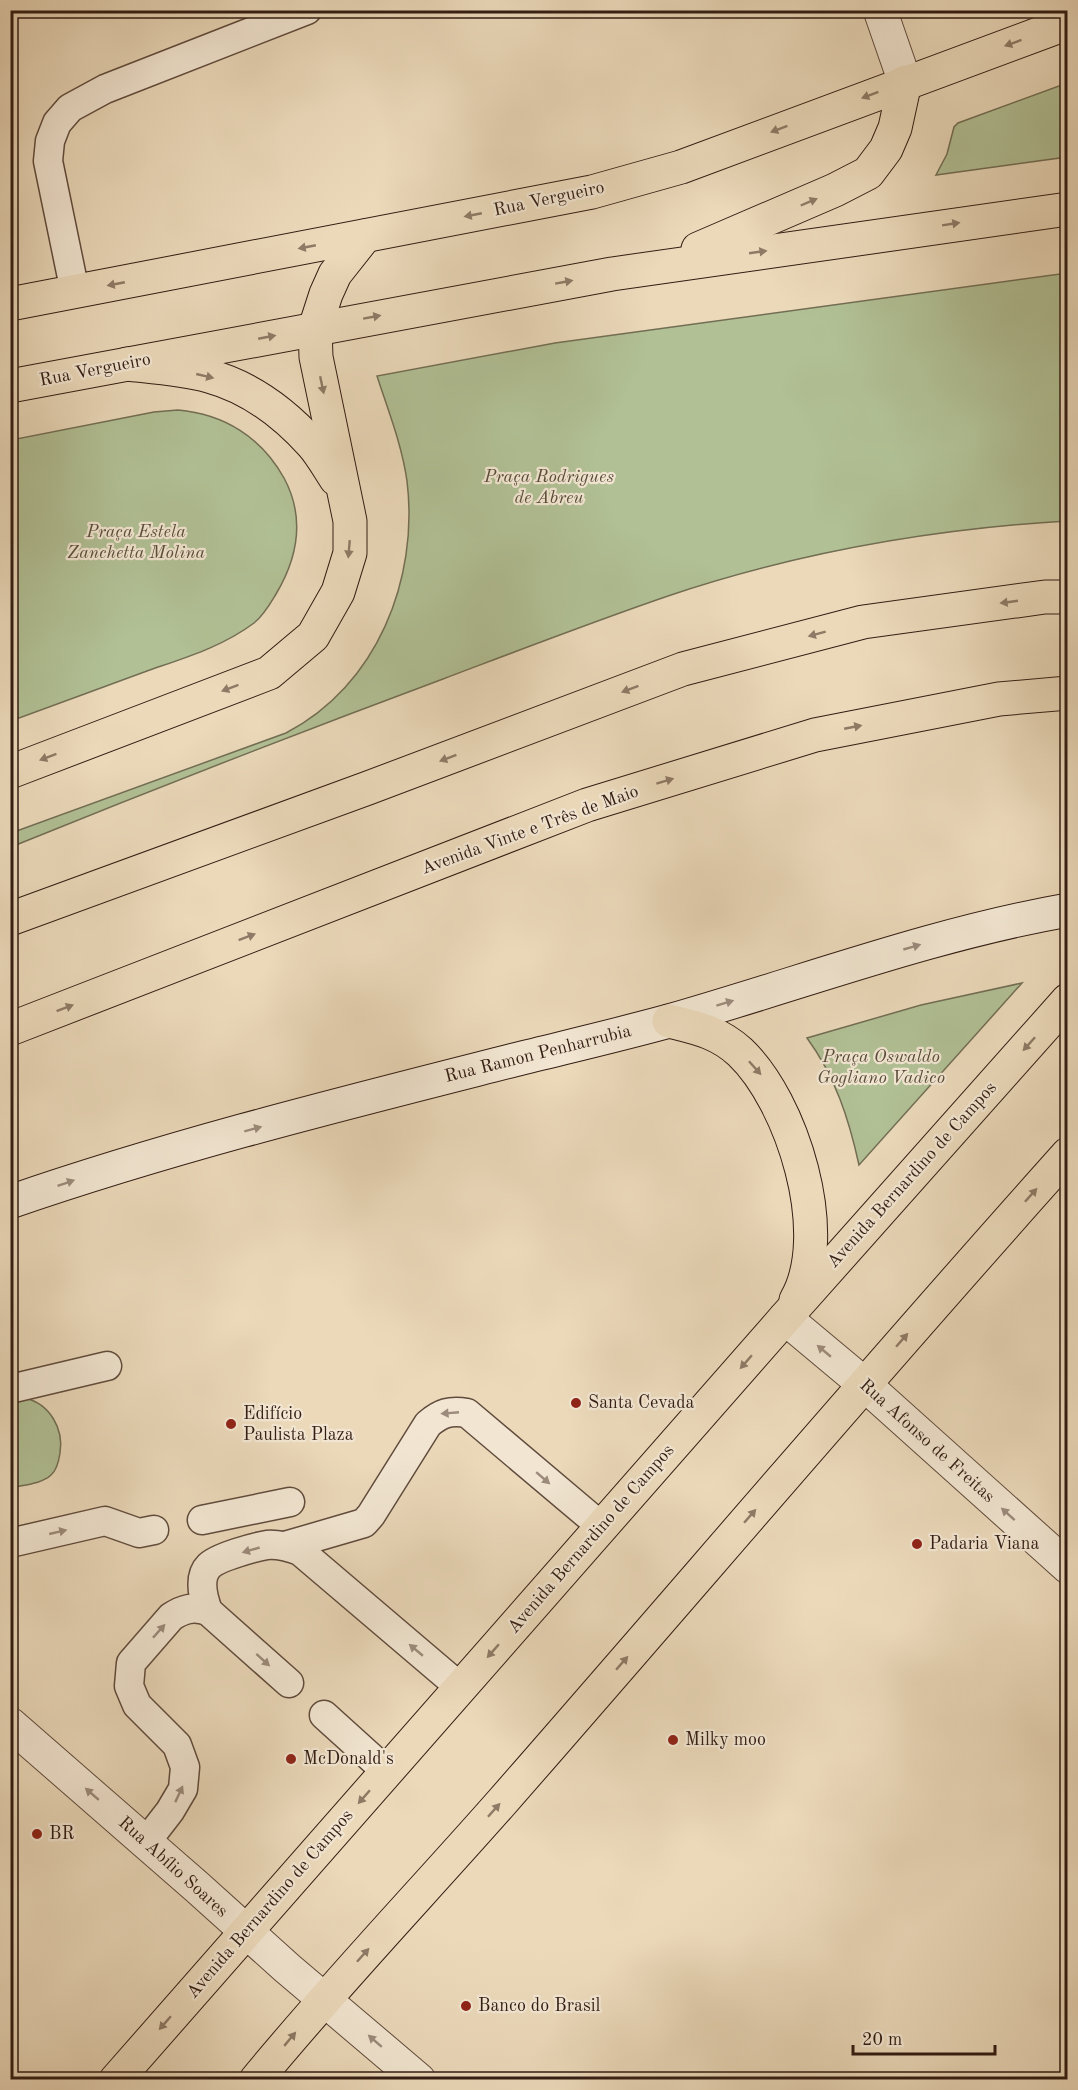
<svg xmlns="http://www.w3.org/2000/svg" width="1078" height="2090" viewBox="0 0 1078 2090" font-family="'Old Standard TT',serif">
	<rect width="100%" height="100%" fill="#ebd9ba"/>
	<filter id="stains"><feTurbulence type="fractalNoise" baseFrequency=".00333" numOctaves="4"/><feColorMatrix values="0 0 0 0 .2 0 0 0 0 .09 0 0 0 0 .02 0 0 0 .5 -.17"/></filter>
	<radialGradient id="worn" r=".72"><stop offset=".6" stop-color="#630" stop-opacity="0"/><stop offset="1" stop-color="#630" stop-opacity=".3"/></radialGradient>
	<!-- green -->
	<g fill="#b1c095" stroke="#726e54" stroke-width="1.5">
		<path d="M1067,83V157L936,175L947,154L954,127L958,123Z"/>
		<path d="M1067,273V521C933,529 796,553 668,596C592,622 517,651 443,679C298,733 154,789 11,847V833L286,733C377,686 419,579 407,481C402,445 388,410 377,376L555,343Z"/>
		<path d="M178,410C224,414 261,437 284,478C305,517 298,557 276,594C270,604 264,615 254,623C222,647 184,658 147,671C102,688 56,704 11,721V440L154,412Z"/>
		<path d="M1022,983L859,1165C849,1119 835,1076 807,1038L921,1005Z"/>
		<path d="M25,1398C50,1404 64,1429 60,1453C59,1460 57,1470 51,1475C42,1484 22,1485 11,1488L10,1402Z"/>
	</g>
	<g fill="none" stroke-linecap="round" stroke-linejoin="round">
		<!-- service casing -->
		<g stroke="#604b3d" stroke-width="31">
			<g id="service">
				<path d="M75,292L48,161L50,141L57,123L70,108L105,89L307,10"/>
				<path d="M10,1389L107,1366"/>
				<path d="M202,1520L290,1502"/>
				<path d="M10,1543L105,1521L139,1533L154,1530"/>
				<path d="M285,1546L364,1523L371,1515L428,1424C441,1413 450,1410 467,1413L602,1527"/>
				<path d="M289,1683L208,1611C203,1597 198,1577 209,1566C218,1557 255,1547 267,1545C279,1544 289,1547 300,1551L461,1688"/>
				<path d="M324,1715L387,1772"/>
				<path d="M146,1842L170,1811L183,1789L185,1767L177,1745L137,1705L129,1686L131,1663L171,1617C183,1609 193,1606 208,1611"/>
			</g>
		</g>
		<!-- minor casing -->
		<g stroke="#604b3d" stroke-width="35">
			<g id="minor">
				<path d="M880,10L905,82"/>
				<path d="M785,1318L864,1384L1068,1567"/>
			</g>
		</g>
		<!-- tertiary casing -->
		<g stroke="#604b3d" stroke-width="35">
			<path id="tertiary" d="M10,1724L197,1887L287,1968L419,2080"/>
		</g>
		<!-- secondary casing -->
		<g stroke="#321c13" stroke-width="35">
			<path id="secondary" d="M10,1202C175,1145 345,1103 514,1060C566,1047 618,1035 669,1021C802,983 932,934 1068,910"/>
		</g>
		<!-- primary casing -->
		<g stroke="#321c13" stroke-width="35">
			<g id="primary">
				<path d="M698,249L835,190L868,173L886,149L895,128L905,82"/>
				<path d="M10,304L592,192L681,167L1068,23"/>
				<path d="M10,386L612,274L1068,209"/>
				<path d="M669,1021C697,1028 718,1032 740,1052C792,1101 834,1234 796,1300"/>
				<path d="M116,2080L785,1318L1068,1000"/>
				<path d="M256,2080C335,1984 420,1895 502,1802C691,1586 876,1368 1068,1154"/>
			</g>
		</g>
		<!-- trunk casing -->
		<g stroke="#321c13" stroke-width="35">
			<g id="trunk">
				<path d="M127,364C154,367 183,369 209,376C249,387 284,413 312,444C321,454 328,467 336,479"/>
				<path d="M10,772L269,673L313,636L338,592L350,553V521L316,357L315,328L326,294L335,274L365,236"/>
				<path d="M10,919L368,788L683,669L863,622L1045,597H1068"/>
				<path d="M10,1029L587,805L815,735L999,699L1068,693"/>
			</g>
		</g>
		<!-- service -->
		<use href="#service" stroke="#f2e6d2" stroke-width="28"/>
		<!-- minor -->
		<use href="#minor" stroke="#f2e6d2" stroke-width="33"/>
		<!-- tertiary -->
		<use href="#tertiary" stroke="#f2e6d2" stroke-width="33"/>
		<!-- secondary -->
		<use href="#secondary" stroke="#f2e6d2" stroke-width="33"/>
		<!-- primary -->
		<use href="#primary" stroke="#ebd9ba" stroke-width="33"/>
		<!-- trunk -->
		<use href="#trunk" stroke="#ebd9ba" stroke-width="33"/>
	</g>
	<!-- one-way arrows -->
	<defs><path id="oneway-solid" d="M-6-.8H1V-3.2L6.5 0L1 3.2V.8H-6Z" transform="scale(1.5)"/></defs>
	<g fill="#8e7a66">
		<use href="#oneway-solid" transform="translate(1013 43) rotate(160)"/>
		<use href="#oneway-solid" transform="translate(870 95) rotate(159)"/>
		<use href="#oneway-solid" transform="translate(779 129) rotate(159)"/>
		<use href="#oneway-solid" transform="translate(809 202) rotate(-23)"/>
		<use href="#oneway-solid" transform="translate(473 215) rotate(169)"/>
		<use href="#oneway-solid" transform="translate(951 224) rotate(-9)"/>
		<use href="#oneway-solid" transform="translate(307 247) rotate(169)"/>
		<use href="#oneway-solid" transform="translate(758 252) rotate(-8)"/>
		<use href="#oneway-solid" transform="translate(564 282) rotate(-10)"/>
		<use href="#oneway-solid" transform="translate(116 284) rotate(169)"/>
		<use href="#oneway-solid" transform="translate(372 317) rotate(-10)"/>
		<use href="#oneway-solid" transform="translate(267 337) rotate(-11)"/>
		<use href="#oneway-solid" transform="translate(205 376) rotate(13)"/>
		<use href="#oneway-solid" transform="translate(322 385) rotate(78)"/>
		<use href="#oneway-solid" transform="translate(349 549) rotate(95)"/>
		<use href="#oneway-solid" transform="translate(1009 602) rotate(172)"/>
		<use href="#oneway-solid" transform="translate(817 634) rotate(165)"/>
		<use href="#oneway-solid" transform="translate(230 688) rotate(159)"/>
		<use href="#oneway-solid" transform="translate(630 689) rotate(159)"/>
		<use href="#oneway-solid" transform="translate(853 727) rotate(-11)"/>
		<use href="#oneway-solid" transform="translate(48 757) rotate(159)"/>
		<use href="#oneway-solid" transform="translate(448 758) rotate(159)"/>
		<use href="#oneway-solid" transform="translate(665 781) rotate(-17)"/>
		<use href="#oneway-solid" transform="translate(247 937) rotate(-21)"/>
		<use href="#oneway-solid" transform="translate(65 1008) rotate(-21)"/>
		<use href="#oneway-solid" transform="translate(1029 1044) rotate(132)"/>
		<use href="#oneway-solid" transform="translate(755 1068) rotate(48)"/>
		<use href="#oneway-solid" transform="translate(1031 1195) rotate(-48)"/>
		<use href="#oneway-solid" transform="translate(902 1340) rotate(-49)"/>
		<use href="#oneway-solid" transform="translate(746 1362) rotate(131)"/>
		<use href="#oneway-solid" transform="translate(750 1516) rotate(-49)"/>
		<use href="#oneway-solid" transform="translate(493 1651) rotate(131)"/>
		<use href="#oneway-solid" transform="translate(622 1663) rotate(-49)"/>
		<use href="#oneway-solid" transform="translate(364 1797) rotate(131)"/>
		<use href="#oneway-solid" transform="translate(494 1810) rotate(-48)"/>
		<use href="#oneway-solid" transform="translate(363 1955) rotate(-48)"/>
		<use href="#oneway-solid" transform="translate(165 2023) rotate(131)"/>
		<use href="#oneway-solid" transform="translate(290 2039) rotate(-50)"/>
	</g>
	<g fill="#9c8b7c">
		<use href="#oneway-solid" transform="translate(912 947) rotate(-16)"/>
		<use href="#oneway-solid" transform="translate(725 1003) rotate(-17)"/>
		<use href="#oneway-solid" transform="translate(253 1129) rotate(-15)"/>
		<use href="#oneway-solid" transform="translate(66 1183) rotate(-19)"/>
		<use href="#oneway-solid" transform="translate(824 1351) rotate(-140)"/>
		<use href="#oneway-solid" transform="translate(450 1413) rotate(175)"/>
		<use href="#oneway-solid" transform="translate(543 1478) rotate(41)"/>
		<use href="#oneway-solid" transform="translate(1008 1514) rotate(-138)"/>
		<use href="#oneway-solid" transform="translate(58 1532) rotate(-13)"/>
		<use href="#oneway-solid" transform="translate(251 1550) rotate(164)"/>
		<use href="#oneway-solid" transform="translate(159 1631) rotate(-48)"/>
		<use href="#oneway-solid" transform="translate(416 1650) rotate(-140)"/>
		<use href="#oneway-solid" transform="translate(263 1660) rotate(42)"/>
		<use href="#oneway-solid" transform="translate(92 1794) rotate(-139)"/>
		<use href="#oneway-solid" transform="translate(179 1794) rotate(-65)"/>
		<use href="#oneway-solid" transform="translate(375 2041) rotate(-139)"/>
	</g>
	<!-- markers -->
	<g fill="#8f2418" stroke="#f2e6d2" stroke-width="2">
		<circle cx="576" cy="1403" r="6"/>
		<circle cx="231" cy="1424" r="6"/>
		<circle cx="917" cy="1544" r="6"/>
		<circle cx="673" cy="1740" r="6"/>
		<circle cx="291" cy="1759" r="6"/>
		<circle cx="37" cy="1834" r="6"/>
		<circle cx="466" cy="2006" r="6"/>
	</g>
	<g text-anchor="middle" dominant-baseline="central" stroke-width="4.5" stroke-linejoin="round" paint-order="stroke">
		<!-- street labels -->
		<g font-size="18" fill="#321c13" stroke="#f2e6d2">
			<text transform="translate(549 199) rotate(-12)">Rua Vergueiro</text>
			<text transform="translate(95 370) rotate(-11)">Rua Vergueiro</text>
			<text transform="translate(530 830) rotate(-20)">Avenida Vinte e Três de Maio</text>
			<text transform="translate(538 1054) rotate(-14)">Rua Ramon Penharrubia</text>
			<text transform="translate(912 1175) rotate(-48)">Avenida Bernardino de Campos</text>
			<text transform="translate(927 1441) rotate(42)">Rua Afonso de Freitas</text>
			<text transform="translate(591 1539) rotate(-49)">Avenida Bernardino de Campos</text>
			<text transform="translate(173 1867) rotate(42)">Rua Abílio Soares</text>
			<text transform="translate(270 1904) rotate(-49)">Avenida Bernardino de Campos</text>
		</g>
		<!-- park labels -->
		<g font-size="18" font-style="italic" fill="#584d3a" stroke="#f2e6d2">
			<text x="549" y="477">Praça Rodrigues<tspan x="549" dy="21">de Abreu</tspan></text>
			<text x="136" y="532">Praça Estela<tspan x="136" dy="21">Zanchetta Molina</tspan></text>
			<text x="881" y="1057">Praça Oswaldo<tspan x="881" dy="21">Gogliano Vadico</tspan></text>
		</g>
		<!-- poi labels -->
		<g font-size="18" fill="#321c13" stroke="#f2e6d2" text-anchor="start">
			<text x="588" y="1403">Santa Cevada</text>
			<text x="243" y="1414">Edifício<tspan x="243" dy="21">Paulista Plaza</tspan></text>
			<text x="929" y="1544">Padaria Viana</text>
			<text x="685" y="1740">Milky moo</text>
			<text x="303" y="1759">McDonald's</text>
			<text x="49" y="1834">BR</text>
			<text x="478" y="2006">Banco do Brasil</text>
		</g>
	</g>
	<!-- margin -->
	<rect width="1078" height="2090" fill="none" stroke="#ebd9ba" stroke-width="36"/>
	<rect x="12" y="12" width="1054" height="2066" fill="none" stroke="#321c13" stroke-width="3"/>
	<rect x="18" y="18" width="1042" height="2054" fill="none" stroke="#321c13" stroke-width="1.5"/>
	<!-- scale -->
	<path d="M853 2045v9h142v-9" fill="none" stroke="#321c13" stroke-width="3"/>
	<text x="862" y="2045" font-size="18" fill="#321c13" stroke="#f2e6d2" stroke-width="4.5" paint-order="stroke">20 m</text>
	<rect width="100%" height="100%" filter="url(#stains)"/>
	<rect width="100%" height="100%" fill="url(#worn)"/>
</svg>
